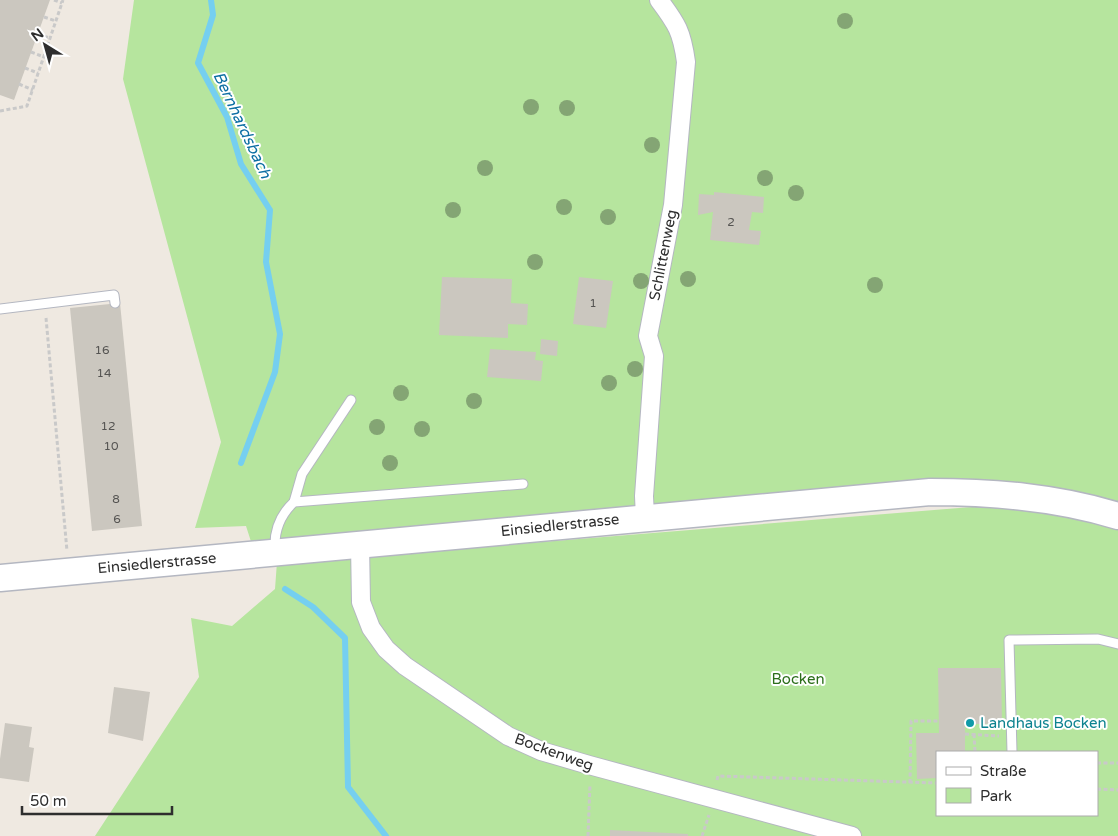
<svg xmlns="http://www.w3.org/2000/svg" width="1118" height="836" viewBox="0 0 1118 836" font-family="'Varela Round',sans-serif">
	<rect width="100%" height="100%" fill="#efe9e1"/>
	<!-- green -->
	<g fill="#b6e59e" fill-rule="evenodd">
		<path d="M134,0H1118V517L1036,489L255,554L246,526L195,528L221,442L123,79Z"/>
		<path d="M1032,502L1118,525V836H95L199,677L191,618L232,626L275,589L277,562L372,556ZM937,752H1097V815H937Z"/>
	</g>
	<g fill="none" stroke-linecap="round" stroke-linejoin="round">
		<!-- stream -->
		<g stroke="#75cff0" stroke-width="6">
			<path d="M211,0L213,15L198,63L227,117L241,164L270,210L266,262L280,334L275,372L241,463"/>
			<path d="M285,589L313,607L345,638L348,787L386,836"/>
		</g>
	</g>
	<!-- building -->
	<g fill="#cbc7bf">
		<path d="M0,0H50L14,100L0,95Z"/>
		<path d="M714,192L764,197L763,213L752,212L749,230L761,231L759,245L710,240L713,212L698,215L699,194L714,195Z"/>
		<path d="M442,277L512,279L511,303L528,304L527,325L508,324V338L439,335Z"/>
		<path d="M579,277L613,281L606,328L573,324Z"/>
		<path d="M120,303L142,526L92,531L70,308Z"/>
		<path d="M541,339L558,341L557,356L540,354Z"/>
		<path d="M490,349L536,352L535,360L543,361L541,381L487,377Z"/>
		<path d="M938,668H1001L1002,724H965V752H937V778L917,779L916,733H939Z"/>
		<path d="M114,687L150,692L143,741L108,733Z"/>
		<path d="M5,723L32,727L29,747L34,748L29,782L0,778V759Z"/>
		<path d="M610,830L688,834V836H610Z"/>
	</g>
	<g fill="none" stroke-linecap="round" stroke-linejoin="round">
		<!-- lane casing -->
		<g stroke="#b4b7c1" stroke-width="11">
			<g id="lane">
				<path d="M0,309L114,295L115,303"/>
				<path d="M294,502L302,474L351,400"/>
				<path d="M275,549C274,530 280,515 294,502L523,484"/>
				<path d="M1012,752L1009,640L1098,639L1118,644"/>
			</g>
		</g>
		<!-- street casing -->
		<g stroke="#b4b7c1" stroke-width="20">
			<g id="street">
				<path d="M645,517L644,496L654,356L648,336L673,205L686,62C682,32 677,24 659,0"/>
				<path d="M360,544L361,602L371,628L386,649L405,666L508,736L541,751L589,765L852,836"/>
			</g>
		</g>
		<!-- secondary casing -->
		<g stroke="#b4b7c1" stroke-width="29">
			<path id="secondary" d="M0,578L930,492C994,492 1057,497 1118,516"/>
		</g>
		<!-- path -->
		<g stroke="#c9c9c9" stroke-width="3" stroke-dasharray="4 2.5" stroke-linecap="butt">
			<path d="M54,0L62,3"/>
			<path d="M44,17L56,21"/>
			<path d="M38,34L50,38"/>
			<path d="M31,52L44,57"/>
			<path d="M25,68L38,73"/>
			<path d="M19,84L33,90"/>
			<path d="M0,111L27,106L63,0"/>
			<path d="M46,318L67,551"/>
			<path d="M965,734L999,736"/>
			<path d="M974,734L975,752"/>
			<path d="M1097,763H1118"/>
			<path d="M717,780L718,776L937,783"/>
			<path d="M910,783L911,721H939"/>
			<path d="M1097,789L1118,790"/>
			<path d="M588,836L590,784"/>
			<path d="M702,836L709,815"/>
		</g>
		<!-- lane -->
		<use href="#lane" stroke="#fff" stroke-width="9"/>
		<!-- street -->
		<use href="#street" stroke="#fff" stroke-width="18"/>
		<!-- secondary -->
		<use href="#secondary" stroke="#fff" stroke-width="26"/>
	</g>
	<!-- trees -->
	<g fill="#84a574">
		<circle cx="845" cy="21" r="8"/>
		<circle cx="531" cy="107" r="8"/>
		<circle cx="567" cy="108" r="8"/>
		<circle cx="652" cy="145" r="8"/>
		<circle cx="485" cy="168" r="8"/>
		<circle cx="765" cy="178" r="8"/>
		<circle cx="796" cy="193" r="8"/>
		<circle cx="564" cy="207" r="8"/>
		<circle cx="453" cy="210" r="8"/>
		<circle cx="608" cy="217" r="8"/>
		<circle cx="535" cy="262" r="8"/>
		<circle cx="688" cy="279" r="8"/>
		<circle cx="641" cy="281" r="8"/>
		<circle cx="875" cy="285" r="8"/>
		<circle cx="635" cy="369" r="8"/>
		<circle cx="609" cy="383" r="8"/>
		<circle cx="401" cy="393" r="8"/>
		<circle cx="474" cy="401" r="8"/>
		<circle cx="377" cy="427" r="8"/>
		<circle cx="422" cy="429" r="8"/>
		<circle cx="390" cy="463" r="8"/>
	</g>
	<!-- markers -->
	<circle fill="#0f9aa8" stroke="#fff" stroke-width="2" cx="970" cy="723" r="5"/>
	<g text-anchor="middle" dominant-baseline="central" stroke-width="4" stroke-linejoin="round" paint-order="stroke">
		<!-- number labels -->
		<g font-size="12" fill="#555452">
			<text x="731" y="222">2</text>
			<text x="593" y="303">1</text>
			<text x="102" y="350">16</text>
			<text x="104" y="373">14</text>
			<text x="108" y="426">12</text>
			<text x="111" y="446">10</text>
			<text x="116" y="499">8</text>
			<text x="117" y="519">6</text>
		</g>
		<!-- street labels -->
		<g font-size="15" fill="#2e2e2e" stroke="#fff">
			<text transform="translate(663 255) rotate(-79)">Schlittenweg</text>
			<text transform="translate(560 525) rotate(-6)">Einsiedlerstrasse</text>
			<text transform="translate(157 563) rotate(-5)">Einsiedlerstrasse</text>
			<text transform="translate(554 752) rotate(20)">Bockenweg</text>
		</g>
		<!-- park labels -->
		<g font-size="15" fill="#2c6e1b" stroke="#fff">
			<text x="798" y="679">Bocken</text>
		</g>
		<!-- culture labels -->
		<g font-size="15" fill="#0d838f" stroke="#fff" text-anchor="start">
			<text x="980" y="723">Landhaus Bocken</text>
		</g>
		<!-- water labels -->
		<g font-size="16" font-style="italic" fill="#0d6fa3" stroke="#fff">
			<text transform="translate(242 125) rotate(65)">Bernhardsbach</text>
		</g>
	</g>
	<!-- legend -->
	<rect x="936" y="751" width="162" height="65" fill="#ffffff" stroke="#ababab"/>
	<rect x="946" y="767" width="25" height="8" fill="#ffffff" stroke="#ababab"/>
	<text x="980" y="776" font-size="15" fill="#2e2e2e">Straße</text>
	<rect x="946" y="788" width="25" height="15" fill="#b6e59e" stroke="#ababab"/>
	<text x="980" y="801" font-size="15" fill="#2e2e2e">Park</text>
	<!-- north arrow -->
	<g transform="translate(45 45) rotate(323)" stroke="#ffffff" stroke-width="4" paint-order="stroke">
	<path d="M0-4L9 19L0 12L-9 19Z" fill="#2e2e2e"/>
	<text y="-8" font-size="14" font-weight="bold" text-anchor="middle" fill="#2e2e2e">N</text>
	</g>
	<!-- scale -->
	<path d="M22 806v8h150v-8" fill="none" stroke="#2e2e2e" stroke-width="2.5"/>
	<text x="30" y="806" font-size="15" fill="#2e2e2e" stroke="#ffffff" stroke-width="4" paint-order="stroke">50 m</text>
</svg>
